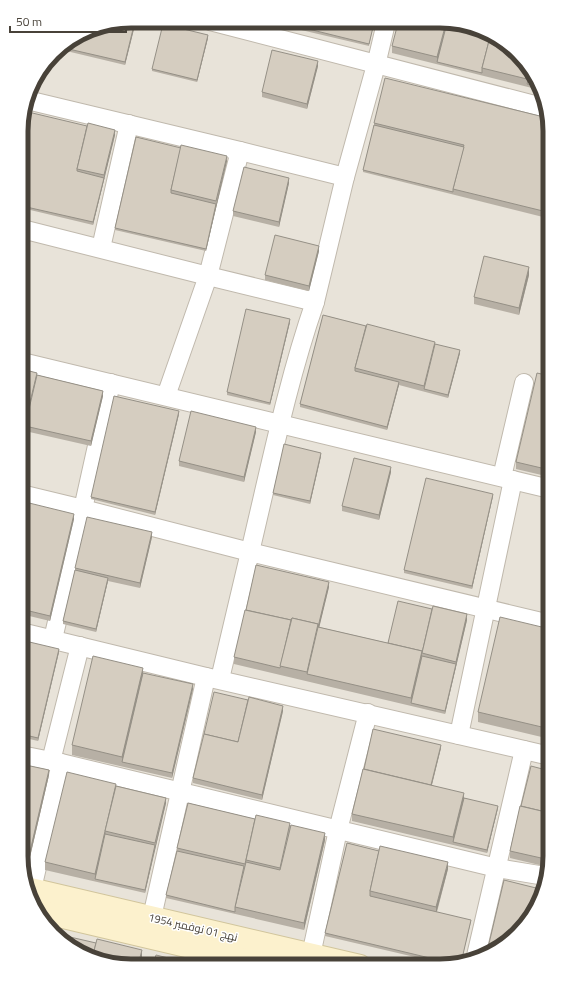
<svg xmlns="http://www.w3.org/2000/svg" width="571" height="987" viewBox="0 0 571 987" font-family="'Titillium Web',Cairo,sans-serif">
	<rect width="100%" height="100%" fill="#f4f1ea"/>
	<!-- residential -->
	<path fill="#e8e3d9" d="M131,21L461,23L512,48L544,95L550,131V863L527,923L476,960L440,966L116,965L64,943L27,892L21,856L22,117L32,82L58,48Z"/>
	<g fill="none" stroke-linecap="round" stroke-linejoin="round">
		<!-- minor casing -->
		<g stroke="#c0b9ad" stroke-width="20">
			<g id="minor">
				<path d="M210,21L546,108"/>
				<path d="M240,151L345,177"/>
				<path d="M22,229L208,276L240,151L27,100"/>
				<path d="M101,248L129,124"/>
				<path d="M22,362L550,489"/>
				<path d="M166,396L208,276L315,302"/>
				<path d="M502,477L524,383"/>
				<path d="M21,494L83,509L111,383"/>
				<path d="M21,632L206,677L550,756"/>
				<path d="M53,639L83,509L250,552C270,468 287,383 315,302L345,177L376,65L386,23"/>
				<path d="M220,679L250,552L550,624"/>
				<path d="M459,735L513,480"/>
				<path d="M21,755L61,763L497,868L545,876"/>
				<path d="M51,761L80,646"/>
				<path d="M32,889L61,763"/>
				<path d="M152,917L206,677"/>
				<path d="M311,955L338,830L368,713"/>
				<path d="M475,960L524,750"/>
			</g>
		</g>
		<!-- secondary casing -->
		<g stroke="#d1c59c" stroke-width="24">
			<g id="secondary">
				<path d="M26,888L360,966"/>
				<path d="M42,912L267,965"/>
			</g>
		</g>
		<!-- minor -->
		<use href="#minor" stroke="#fff" stroke-width="18"/>
		<!-- secondary -->
		<use href="#secondary" stroke="#fcf1cd" stroke-width="22"/>
	</g>
	<!-- wall -->
	<g fill="#b7b0a5">
		<path d="M131,21H136L125,65L58,49L89,29Z"/>
		<path d="M280,22L374,23L369,46L280,25Z"/>
		<path d="M208,38L197,82L152,71V69Z"/>
		<path d="M392,46L512,48L540,90L392,53Z"/>
		<path d="M318,66L307,109L262,97V92Z"/>
		<path d="M22,117L115,135L93,225L22,208Z"/>
		<path d="M548,118L543,217L363,172V170L374,125V123Z"/>
		<path d="M136,137L227,161L206,251L115,230V228Z"/>
		<path d="M289,183L279,227L233,216V211Z"/>
		<path d="M319,251L309,291L265,280V275Z"/>
		<path d="M529,275L519,315L474,304V297Z"/>
		<path d="M323,315L435,344L460,353L448,398L399,385L387,430L300,407V404Z"/>
		<path d="M290,322L270,405L227,395V392Z"/>
		<path d="M22,369L37,375L103,396L91,446L25,431L22,446Z"/>
		<path d="M550,376V477L516,469V462Z"/>
		<path d="M179,414L155,515L91,499V497Z"/>
		<path d="M256,432L244,482L179,466V461Z"/>
		<path d="M321,456L310,504L273,495V493Z"/>
		<path d="M391,472L379,520L342,511V506Z"/>
		<path d="M493,496L472,589L404,573V570Z"/>
		<path d="M21,501L74,519L50,621L21,614Z"/>
		<path d="M152,537L140,588L108,581L96,632L63,624V621L75,570V568Z"/>
		<path d="M329,587L319,627L388,643L467,620L445,714L234,664V657Z"/>
		<path d="M550,629V739L478,722V712Z"/>
		<path d="M21,640L59,652L38,741L21,737Z"/>
		<path d="M143,673L193,689L172,778L72,755V745Z"/>
		<path d="M283,711L262,800L193,783V778Z"/>
		<path d="M441,748L432,785L464,798L498,808L487,853L352,821V814L364,769Z"/>
		<path d="M550,771V863L548,867L510,858V851L521,806Z"/>
		<path d="M49,775L28,865L22,864L21,856Z"/>
		<path d="M116,786L166,803L145,893L45,870V862Z"/>
		<path d="M255,819L290,825L325,840L304,930L166,898V895L177,851V848Z"/>
		<path d="M347,843L448,869L437,912L471,922L461,962L449,965L325,936V933Z"/>
	</g>
	<!-- shaded-wall -->
	<g fill="#959086">
		<path d="M135,21H136L125,65V62Z"/>
		<path d="M446,23H448L437,62V57Z"/>
		<path d="M208,35V38L197,82V80Z"/>
		<path d="M318,61V66L307,109V104Z"/>
		<path d="M115,130V135L93,225V222Z"/>
		<path d="M227,156V161L206,251V249Z"/>
		<path d="M289,178V183L279,227V222Z"/>
		<path d="M550,184V189L543,217V211Z"/>
		<path d="M319,246V251L309,291V286Z"/>
		<path d="M529,267V275L519,315V308Z"/>
		<path d="M290,319V322L270,405V403Z"/>
		<path d="M460,350V353L448,398V395Z"/>
		<path d="M399,382V385L387,430V427Z"/>
		<path d="M103,391V396L91,446V441Z"/>
		<path d="M179,411V414L155,515V512Z"/>
		<path d="M256,427V432L244,482V477Z"/>
		<path d="M321,453V456L310,504V501Z"/>
		<path d="M391,467V472L379,520V515Z"/>
		<path d="M493,494V496L472,589V586Z"/>
		<path d="M74,514V519L50,621V616Z"/>
		<path d="M152,532V537L140,588V583Z"/>
		<path d="M108,578V581L96,632V629Z"/>
		<path d="M329,582V587L308,674H307V672Z"/>
		<path d="M467,614V620L445,714V711Z"/>
		<path d="M59,649V652L38,741V738Z"/>
		<path d="M422,651V658L411,703V698Z"/>
		<path d="M143,668V678L122,762V757Z"/>
		<path d="M193,684V689L172,778V773Z"/>
		<path d="M283,706V711L262,800V795Z"/>
		<path d="M441,745V748L430,792V790Z"/>
		<path d="M49,770V775L28,865V860Z"/>
		<path d="M116,784V791L105,831L106,836L95,879V874Z"/>
		<path d="M464,793V800L453,842V837Z"/>
		<path d="M166,798V803L145,893V890Z"/>
		<path d="M498,806V808L487,853V850Z"/>
		<path d="M325,833V840L304,930V923Z"/>
		<path d="M448,862V869L436,914V907Z"/>
		<path d="M142,950V960L141,965H138Z"/>
	</g>
	<!-- building -->
	<g fill="#d5cdc0" stroke="#959086">
		<path d="M131,21H135L125,62L60,47L89,29Z"/>
		<path d="M280,22L374,23L369,44Z"/>
		<path d="M398,23H446L437,57L392,46Z"/>
		<path d="M447,23H461L490,37L482,68V73L437,62Z"/>
		<path d="M163,24L208,35L197,80L152,69Z"/>
		<path d="M490,37L512,48L529,73L527,79L482,68Z"/>
		<path d="M272,50L318,61L307,104L262,92Z"/>
		<path d="M530,74L538,86L527,84Z"/>
		<path d="M385,78L548,118L550,131V184L543,211L453,189L464,145L374,123Z"/>
		<path d="M24,111L87,126L77,169V171L104,178L93,222L22,206V117Z"/>
		<path d="M88,123L115,130L104,175L77,169Z"/>
		<path d="M374,125L464,147L453,189V192L363,170Z"/>
		<path d="M136,137L181,148L171,190V193L216,204L206,249L115,228Z"/>
		<path d="M181,145L227,156L216,201L171,190Z"/>
		<path d="M244,167L289,178L279,222L233,211Z"/>
		<path d="M275,235L319,246L309,286L265,275Z"/>
		<path d="M484,256L529,267L519,308L474,297Z"/>
		<path d="M246,309L290,319L270,403L227,392Z"/>
		<path d="M323,315L366,326L355,368V371L399,382L387,427L300,404Z"/>
		<path d="M367,324L435,342L424,386L355,368Z"/>
		<path d="M435,344L460,350L448,395L424,389Z"/>
		<path d="M22,369L37,373L25,423L22,422Z"/>
		<path d="M537,373L550,376V419L549,423H550V470L516,462Z"/>
		<path d="M37,375L103,391L91,441L25,426Z"/>
		<path d="M114,396L179,411L155,512L91,497Z"/>
		<path d="M191,411L256,427L244,477L179,461Z"/>
		<path d="M22,427L25,428L22,443Z"/>
		<path d="M284,444L321,453L310,501L273,493Z"/>
		<path d="M354,458L391,467L379,515L342,506Z"/>
		<path d="M426,478L493,494L472,586L404,570Z"/>
		<path d="M21,501L74,514L50,616L21,609Z"/>
		<path d="M87,517L152,532L140,583L75,568Z"/>
		<path d="M256,565L329,582L318,627V624L292,618L291,620L246,610Z"/>
		<path d="M75,570L108,578L96,629L63,621Z"/>
		<path d="M398,601L432,609L422,653V651L388,643Z"/>
		<path d="M433,606L467,614L456,662L422,653Z"/>
		<path d="M245,610L291,620L280,668L234,657Z"/>
		<path d="M500,617L550,629V713L546,728L478,712Z"/>
		<path d="M292,618L318,624L307,672L280,666Z"/>
		<path d="M318,627L422,651L411,698L307,674Z"/>
		<path d="M21,640L59,649L38,738L21,734Z"/>
		<path d="M93,656L143,668L122,757L72,745Z"/>
		<path d="M422,656L456,664L445,711L411,703Z"/>
		<path d="M143,673L193,684L172,773L122,762Z"/>
		<path d="M214,692L248,700L238,742L204,734Z"/>
		<path d="M249,697L283,706L262,795L193,778L204,734L238,742Z"/>
		<path d="M550,715V731L546,730Z"/>
		<path d="M373,729L441,745L431,785L364,769Z"/>
		<path d="M21,764L49,770L28,860L21,859Z"/>
		<path d="M531,766L550,771V813L521,806Z"/>
		<path d="M363,769L464,793L453,837L352,814Z"/>
		<path d="M67,772L116,784L95,874L45,862Z"/>
		<path d="M116,786L166,798L155,843L105,831Z"/>
		<path d="M464,798L498,806L487,850L453,842Z"/>
		<path d="M188,803L255,819L245,864L177,848Z"/>
		<path d="M520,806L550,813V860L510,851Z"/>
		<path d="M256,815L290,823L280,868L246,860Z"/>
		<path d="M291,825L325,833L304,923L235,907L246,862L280,870Z"/>
		<path d="M105,834L155,845L145,890L95,879Z"/>
		<path d="M347,843L379,851L370,891V896L471,920L461,963L455,964L325,933Z"/>
		<path d="M380,846L448,862L436,907L370,891Z"/>
		<path d="M177,851L244,866L235,907V912L166,895Z"/>
		<path d="M504,880L540,889L527,923L487,952Z"/>
		<path d="M57,934L96,943L93,955L64,943Z"/>
		<path d="M97,939L142,950L138,965H116L93,955Z"/>
		<path d="M156,955L193,964L192,965H153Z"/>
	</g>
	<g text-anchor="middle" dominant-baseline="central" stroke-width="3" stroke-linejoin="round" paint-order="stroke">
		<!-- street labels -->
		<g font-size="11" fill="#484239" stroke="#fff">
			<text transform="translate(193 927) rotate(13)">نهج 01 نوفمبر 1954</text>
		</g>
	</g>
	<!-- crop -->
	<path d="M0 0H571V987H0ZM131 28H440A103 103 0 0 1 543 131V856A103 103 0 0 1 440 959H131A103 103 0 0 1 28 856V131A103 103 0 0 1 131 28Z" fill="#fff" fill-rule="evenodd"/>
	<path fill="none" stroke="#484239" stroke-width="5" d="M131 28H440A103 103 0 0 1 543 131V856A103 103 0 0 1 440 959H131A103 103 0 0 1 28 856V131A103 103 0 0 1 131 28Z"/>
	<!-- scale -->
	<path d="M10 26v6h116v-6" fill="none" stroke="#484239" stroke-width="2"/>
	<text x="16" y="26" font-size="12" fill="#484239" stroke="#ffffff" stroke-width="3" paint-order="stroke">50 m</text>
</svg>
